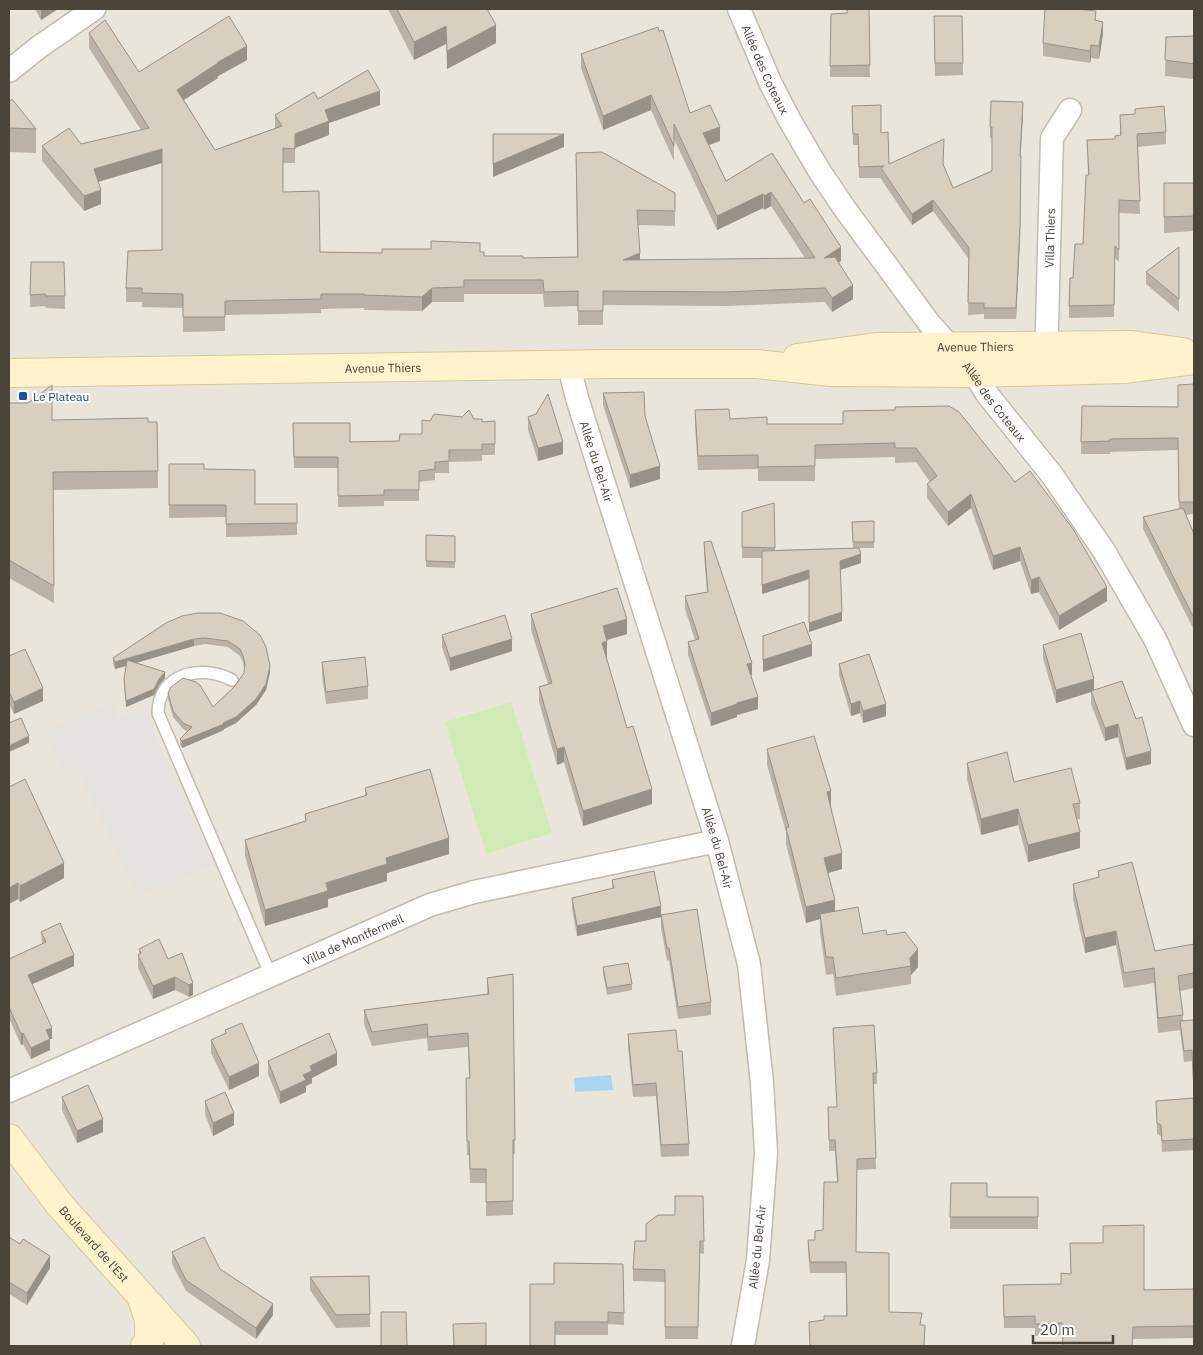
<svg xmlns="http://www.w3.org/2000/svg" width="1203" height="1355" viewBox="0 0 1203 1355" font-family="'IBM Plex Sans',sans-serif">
	<rect width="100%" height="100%" fill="#f6f3ec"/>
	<!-- residential -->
	<rect fill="#eae5da" x="9" y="9" width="1185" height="1337"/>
	<!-- green -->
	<path fill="#d2eab5" d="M511,702L552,833L486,854L445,722Z"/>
	<!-- parking -->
	<path fill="#e5e3e0" d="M111,702L119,720L144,709L213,864L138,896L76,765L64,770L45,733Z"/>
	<!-- water -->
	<path fill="#a9d4f2" d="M611,1075L613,1090L575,1092L574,1078Z"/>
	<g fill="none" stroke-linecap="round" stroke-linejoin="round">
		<!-- lane casing -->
		<g stroke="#c2bbae" stroke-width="14">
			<path id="lane" d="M232,680C202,664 158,673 158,713L271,976"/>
		</g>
		<!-- street casing -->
		<g stroke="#c2bbae" stroke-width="25">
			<g id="street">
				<path id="s1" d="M739,9L770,82L789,119L820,172L845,209L929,323L974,373L987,394L1052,475L1104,551L1155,639L1194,725"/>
				<path d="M9,71L39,47L94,9"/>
				<path id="s2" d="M1046,363L1052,138L1070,110"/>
				<path id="s3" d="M571,365L572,378L577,398L717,841L749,964L762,1083L766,1153L758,1260L743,1346"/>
				<path id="s4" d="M9,1091L430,905L474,892L717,841"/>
			</g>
		</g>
		<!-- secondary casing -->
		<g stroke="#d6c79b" stroke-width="30">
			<g id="secondary">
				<path id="s5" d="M797,358L876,347L1132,345L1183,352"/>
				<path id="s6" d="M9,373L611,364H756L831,372L974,373L1124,369L1194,360"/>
				<path id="s7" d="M9,1138L59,1204L186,1346"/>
				<path d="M142,1299L149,1320V1342L145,1346"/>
			</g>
		</g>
		<!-- lane -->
		<use href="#lane" stroke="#fff" stroke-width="11"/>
		<!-- street -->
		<use href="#street" stroke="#fff" stroke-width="22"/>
		<!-- secondary -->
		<use href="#secondary" stroke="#fff3cd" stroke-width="28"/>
	</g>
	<!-- wall -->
	<g fill="#bab2a6">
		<path d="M35,9H58L41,20Z"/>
		<path d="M388,9H487L496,43L447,69L446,44L414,60Z"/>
		<path d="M869,9L870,77H830L831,14L847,13Z"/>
		<path d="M934,16H962L963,75L935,76Z"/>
		<path d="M1096,20L1103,34L1099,59L1091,58L1090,63L1043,56V43Z"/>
		<path d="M89,33L139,72L247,60L218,76V78L184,100L215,150L275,128V115L318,99L380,105L329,123V135L295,148V163H283V192L320,252L382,253L480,252L484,256L523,258L577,257L576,153L675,193V226L638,225L640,260L805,258L771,206L764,210L763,208L717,230L674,139V161L651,110L603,130L581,68V54L690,113L720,141L709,145L726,181L772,153L841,261L839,262L853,299L832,312L825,302L725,306L603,305V325H578V306L544,307L543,294H464V302H432L422,311L364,310V308L321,309V313L225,315V331L183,332V308L142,307V302H126V288L162,250V163L98,182L101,204L84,211L42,161V146L81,144L141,130L89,48Z"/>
		<path d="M1194,36V79L1165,76L1166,37Z"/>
		<path d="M9,102L36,129V153L9,152Z"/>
		<path d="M852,106L881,133L889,164H943L953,188L992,171V138H990V127L1023,114L1020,156L1021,167L1020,237L1016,319H984V314L968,315L969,259L933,211L912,225L881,179V178H859L858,145H853Z"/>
		<path d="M1120,115L1166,132V144L1138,147L1140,214L1119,213V262L1115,258L1114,317L1069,318V306L1073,278L1083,244L1088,175L1087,140L1115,139L1120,135Z"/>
		<path d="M1164,183H1194V231L1164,233Z"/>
		<path d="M1179,247V312L1146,284V272Z"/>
		<path d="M31,262H64L65,309L46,308L45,306L30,307Z"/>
		<path d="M1194,384V514L1186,515L1194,534V630L1143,529V517L1179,509L1178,450L1110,452V454H1081L1082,406L1178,407Z"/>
		<path d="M603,393L645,416L660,479L630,488L603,405Z"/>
		<path d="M9,403L52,420L157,422L158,488L53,490L54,603L9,578Z"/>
		<path d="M695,410L730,419L767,424H843L895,410L1107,601L1059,630L1039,592L1031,594L1020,561L993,570L971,508L948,526L927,498V484L930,482L916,462L895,463V457L815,459V481H758V469L698,470L695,425Z"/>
		<path d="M528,417L563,454L538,461L528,430Z"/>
		<path d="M474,419L482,422L495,421V455H482V461L449,462V473H435V480L419,482V501H384V506L338,507V468H294L293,434L350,442L399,441L422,434L430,421Z"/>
		<path d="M169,464L204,469L255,504H297V535L226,537V517L169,518Z"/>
		<path d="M774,503L775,550L853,548L852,522L874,521V548H860L861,563L840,570L842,621L809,632V579L762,594V558H742V512Z"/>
		<path d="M426,535L455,536V568L426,567Z"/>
		<path d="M704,542L752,675H751L758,709L737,715V717L711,726L688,655V642L695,640L685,609V596L707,592L704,555Z"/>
		<path d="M198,613L270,672L266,690L256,705L236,723L224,729V730L182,748L180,745V739L187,731L183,729L173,717L168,699V693L213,707L235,686L244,673V668L243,662L240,656L228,647L205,644L194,646L136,663L165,678L159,685L154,695L126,707L124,685V679L126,666L115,669L113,664V658Z"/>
		<path d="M531,614L627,634L607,640V657H606L627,728L652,804L583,826L564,762L557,765L539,702V687L548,684L531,630Z"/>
		<path d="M442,635L512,651L450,671L442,647Z"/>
		<path d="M1043,645L1094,690L1151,764L1126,770L1118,737L1105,741L1091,704V692L1056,703L1043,658Z"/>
		<path d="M9,656L43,701L14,714L9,704Z"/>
		<path d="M322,662L368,686V699L326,704L322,675Z"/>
		<path d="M839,664L886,716L863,723L860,713L851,716L839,675Z"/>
		<path d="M767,749L831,807L842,869L828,873L835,911L863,934L887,935L918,967L911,975V984L836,996L833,974L826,975L820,932V919L806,923L786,844V832L767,765Z"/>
		<path d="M967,763L1014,782L1080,803V819H1076L1080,848L1028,862L1018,825L981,835L967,779Z"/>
		<path d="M9,787L64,878L20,902L18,899L9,904Z"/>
		<path d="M365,788L449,854L387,873V881L328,899V907L265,926L245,856V840L305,821V814L365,796Z"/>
		<path d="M1098,871L1155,951L1194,944V988L1180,991L1183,1015V1021L1194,1020V1150L1162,1152L1161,1136L1157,1134L1156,1101L1194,1098L1192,1061L1184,1062L1180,1030L1158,1033L1154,983L1124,988L1116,945L1085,953L1073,899V884L1098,878Z"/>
		<path d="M612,880L661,915L711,1002V1015L678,1019L669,960L667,961L661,928V917L577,936L572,909V898L612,889Z"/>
		<path d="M41,932L74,966L32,984L52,1039H50V1050L31,1059L23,1044L21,1045L9,1018V959L42,944Z"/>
		<path d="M139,949L168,959L182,953L193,995L189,997L175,990L153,999L138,968V955L139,954Z"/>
		<path d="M603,967L632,984V990L607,995L603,973Z"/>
		<path d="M513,974L515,1154H513V1215L486,1216V1183H470L469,1155H467L466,1078H469L468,1047L428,1051L427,1038L372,1046L364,1024V1010L487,994V978Z"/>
		<path d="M833,1028L877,1073V1084H873L876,1169L857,1170L856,1252L889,1312L824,1320L846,1316V1273H810L808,1251V1240H815L823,1230L837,1182L835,1151H829L828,1107H837Z"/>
		<path d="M628,1034L678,1051L689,1144V1156L661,1157L656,1096L633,1097L628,1047Z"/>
		<path d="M211,1040L259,1076L229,1090L211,1053Z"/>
		<path d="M268,1061L337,1065L312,1078V1083L306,1086V1092L280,1104L268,1074Z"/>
		<path d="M62,1097L103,1132L77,1143L62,1110Z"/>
		<path d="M205,1101L234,1125L213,1136L205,1114Z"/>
		<path d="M951,1183L987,1197H1038V1229H950Z"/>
		<path d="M703,1196L704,1254L700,1253L698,1339H665V1282L633,1281V1269L646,1241L675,1215Z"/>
		<path d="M9,1237L50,1268L27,1305L9,1294Z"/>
		<path d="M1070,1243H1103L1144,1290L1194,1289V1338L1133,1339L1062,1335L1035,1336V1328H1004L1003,1285L1061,1284L1071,1274Z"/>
		<path d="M172,1252L220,1269L273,1315L256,1339L186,1291L172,1264Z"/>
		<path d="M623,1264L624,1325L608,1324V1335H555L554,1284Z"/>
		<path d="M369,1276L370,1327L336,1328L310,1290V1277Z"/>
	</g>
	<!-- shaded-wall -->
	<g fill="#979187">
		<path d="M41,9H58L41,20Z"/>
		<path d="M1103,22V34L1099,59V46Z"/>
		<path d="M496,25V43L447,69V51Z"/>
		<path d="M446,26V44L414,60V42Z"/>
		<path d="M1091,45V58L1090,63V51Z"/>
		<path d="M247,46V60L218,76V78L177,104V90L218,62Z"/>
		<path d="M380,91V105L329,123V135L295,148V134L325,110Z"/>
		<path d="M651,95V110L603,130V116Z"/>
		<path d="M1023,102V114L1020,167V156Z"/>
		<path d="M720,127V141L703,147V133Z"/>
		<path d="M564,134V147L493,177V164Z"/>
		<path d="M162,149V163L94,183V169Z"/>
		<path d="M1021,156L1020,237L1016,319V308Z"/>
		<path d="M101,190V204L84,211V196Z"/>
		<path d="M771,192V206L764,210V196Z"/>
		<path d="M763,194V208L717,230V216Z"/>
		<path d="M933,200V211L912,225V214Z"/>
		<path d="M841,247V261L824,272V258Z"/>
		<path d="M640,253V267L623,260Z"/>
		<path d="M853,285V299L832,312V298Z"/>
		<path d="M432,288V302L422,311V297Z"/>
		<path d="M563,442V454L538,461V448Z"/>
		<path d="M660,466V479L630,488V475Z"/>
		<path d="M971,494V508L948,526V512Z"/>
		<path d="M1020,547V561L993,570V556Z"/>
		<path d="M861,554V563L840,570V561Z"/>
		<path d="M809,570V579L762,594V585Z"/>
		<path d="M1039,577V592L1031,594V580Z"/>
		<path d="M1107,587V601L1059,630V616Z"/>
		<path d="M842,612V621L809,632V623Z"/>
		<path d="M627,619V634L603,641V626Z"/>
		<path d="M194,639V646L115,669V662Z"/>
		<path d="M512,639V651L450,671V658Z"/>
		<path d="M607,641V657L602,658V643Z"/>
		<path d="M812,644V656L763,672V660Z"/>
		<path d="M752,663V675L747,677V664Z"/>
		<path d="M270,666V672L266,690L256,705L236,723L224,729V730L182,748V741L223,723Z"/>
		<path d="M165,672V678L159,685L154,695L126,707V701Z"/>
		<path d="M1094,679V691L1056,703V690Z"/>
		<path d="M43,688V701L14,714V702Z"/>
		<path d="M758,697V709L737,715V703Z"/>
		<path d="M860,701V713L851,716V704Z"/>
		<path d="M737,704V717L711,726V713Z"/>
		<path d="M886,704V716L863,723V711Z"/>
		<path d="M1118,724V737L1105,741V728Z"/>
		<path d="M29,736V743L9,752V746Z"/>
		<path d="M564,747V762L557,765V749Z"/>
		<path d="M1151,751V764L1126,770V758Z"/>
		<path d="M652,789V804L583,826V811Z"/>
		<path d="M831,791V807L827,808V792Z"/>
		<path d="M1018,809V825L981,835V819Z"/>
		<path d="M1080,832V848L1028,862V845Z"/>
		<path d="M449,838V854L387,873V881L328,899V907L265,926V910L386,858Z"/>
		<path d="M842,853V869L824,874V858Z"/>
		<path d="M64,863V878L20,902V886Z"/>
		<path d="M18,883V899L9,904V888Z"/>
		<path d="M835,900V915L820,914V919L806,923V907Z"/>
		<path d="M661,906V917L577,936V926Z"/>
		<path d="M1116,931V945L1085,953V938Z"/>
		<path d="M918,949V967L911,975L910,958Z"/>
		<path d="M74,955V966L28,986V975Z"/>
		<path d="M175,977V990L153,999V986Z"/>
		<path d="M193,983V995L189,997V985Z"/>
		<path d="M52,1028V1039H50V1050L31,1059V1048L46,1030Z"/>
		<path d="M23,1033V1044L21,1045V1034Z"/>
		<path d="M337,1053V1065L312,1078V1083L306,1086V1092L280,1104V1092L303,1075L310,1066Z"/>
		<path d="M259,1063V1076L229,1090V1077Z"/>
		<path d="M234,1113V1125L213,1136V1123Z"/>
		<path d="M103,1119V1132L77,1143V1131Z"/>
		<path d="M50,1256V1268L27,1305V1293Z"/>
		<path d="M273,1304V1315L256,1339V1328Z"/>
	</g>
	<!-- building -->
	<g fill="#d8cfc1" stroke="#979187">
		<path d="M397,9H487L496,25L447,51L446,26L414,42Z"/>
		<path d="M847,9H869L870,65L830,66L831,14L847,13Z"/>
		<path d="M1045,9H1076L1096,11L1095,20L1103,22L1099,46L1091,45L1090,51L1043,43Z"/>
		<path d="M229,16L247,46L218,62V63L177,90L215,150L282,126L275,115L314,92L318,99L368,70L380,91L325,110L329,121L295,134V149L283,148V192L319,191L320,252L382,253V249H431V241L480,243V252H484V256H523V258L578,257L576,153L602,152L675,193V211L637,210L640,253L623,260L815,258L771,192L764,196L763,194L717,216L674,124V146L651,95L603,116L581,54L658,27L659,31L663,30L690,113L710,105L720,127L703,133L726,181L772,153L804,203L810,199L841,247L824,258L835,257L853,285L832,298L825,288L725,292L603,291V311H578V291L544,292L543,280H464V287L432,288L422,297L364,295V294H321V299L225,301V317H183V294L142,293V288H126L128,251L162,250V149L94,169L101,190L84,196L42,146L69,128L81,144L149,128L89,33L105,20L139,72Z"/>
		<path d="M934,16H962L963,63H935Z"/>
		<path d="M1194,36V64L1165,60L1166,37Z"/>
		<path d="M12,99L36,129L9,128V102Z"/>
		<path d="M991,101L1023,102L1020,156H1021L1020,226L1016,308H984V303H968L969,248L933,200L912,214L881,168L884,166L859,167L858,134H853L852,106L881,105V133L888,132L889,164L944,139L943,164L953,188L992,171V127H990Z"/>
		<path d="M1164,106L1166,132L1137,134L1140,201L1119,200V250L1115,246L1114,305L1069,306L1070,278H1073L1075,244H1083L1086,175H1089L1087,140L1115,139V136L1121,135L1120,115L1135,114V109Z"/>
		<path d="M493,134H564L493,164Z"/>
		<path d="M1164,183H1194V216L1164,217Z"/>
		<path d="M1179,247V299L1146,272Z"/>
		<path d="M31,262H64L65,296H46L45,294L30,295Z"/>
		<path d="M1194,384V502H1179L1178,438L1110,439V441L1081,442L1082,406L1178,407V385Z"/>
		<path d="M52,385V420L148,418V422H157L158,471L53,472L54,586L9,560V403H28Z"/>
		<path d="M644,392L645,416L660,466L630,475L603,393Z"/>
		<path d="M548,394L563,442L538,448L528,417L536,414Z"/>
		<path d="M949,406L959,412L1015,482L1030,471L1073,529L1107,587L1059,616L1039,577L1031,580L1020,547L993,556L971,494L948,512L927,484L937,476L916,448H895V443L815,445V466L758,467V455L698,456L695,410L729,409L730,419L767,417V424H843V411L895,410V407Z"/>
		<path d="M469,410L474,419H482V422L495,421V444H482V450H449V461L435,462V469L419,471V490H384V495L338,496V457H294L293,423H350V442L399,441L400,434H422V420L430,421L434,414L462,417Z"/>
		<path d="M169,464H204V469L255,470V504H297V523L226,524V505H169Z"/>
		<path d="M774,503L775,548L742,547V512Z"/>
		<path d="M1183,508L1194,534V618L1143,517Z"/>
		<path d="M874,521V542H853L852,522Z"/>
		<path d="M426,535L455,536V562L426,561Z"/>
		<path d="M711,541L752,663L747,664L758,697L737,703V704L711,713L688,642L699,639L685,596L708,592L704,542Z"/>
		<path d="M859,548L861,554L840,561L842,612L809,623V570L762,585V551Z"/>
		<path d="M617,588L627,619L603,626L607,641L602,643L627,728L633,726L652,789L583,811L564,747L557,749L539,687L552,683L531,614Z"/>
		<path d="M198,613H220L243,621L260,635L266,647L270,666L266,684L256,699L236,717L223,723L224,724L182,741L180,739L192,727L183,723L173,711L168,693L171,687L183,678L196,682L200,685L213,707L235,686L244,673L245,664L243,656L240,649L228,641L205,638L194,639L115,662L113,658L166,623L182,616Z"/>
		<path d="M505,615L512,639L450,658L442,635Z"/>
		<path d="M804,622L812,644L763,660V636Z"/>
		<path d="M1081,633L1094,679L1056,690L1043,645Z"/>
		<path d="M25,649L43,688L14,702L9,692V656Z"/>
		<path d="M869,654L886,704L863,711L860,701L851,704L839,664Z"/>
		<path d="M365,657L368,686L326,692L322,662Z"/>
		<path d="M127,660L165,672L159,679L154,689L126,701L124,679Z"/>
		<path d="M1122,681L1136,719L1142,717L1151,751L1126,758L1118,724L1105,728L1091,691Z"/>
		<path d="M21,718L29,736L9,746V723Z"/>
		<path d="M814,736L831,791L827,792L842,853L824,858L835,900L806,907L786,828L789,827L767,749Z"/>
		<path d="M1007,752L1014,782L1071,768L1080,803L1073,804L1080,832L1028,845L1018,809L981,819L967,763Z"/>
		<path d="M430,769L449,838L386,858L387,864L326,883L328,891L265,910L245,840L306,821L305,814L367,795L365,788Z"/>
		<path d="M25,779L64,863L20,886L18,883L9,888V787Z"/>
		<path d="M1132,862L1155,951L1194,944V973L1178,976L1183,1015L1158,1018L1154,968L1124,973L1116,931L1085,938L1073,884L1099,877L1098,871Z"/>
		<path d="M654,871L661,906L577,926L572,898L614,888L612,880Z"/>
		<path d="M858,907L863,934L886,930L887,935L905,932L918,949L910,958L911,966L836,978L833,957H826L820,914Z"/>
		<path d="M697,909L711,1002L678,1007L669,948H667L661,915Z"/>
		<path d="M60,923L74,955L28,975L52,1028L46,1030L50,1039L31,1048L23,1033L21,1034L9,1007V959L46,942L41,932Z"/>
		<path d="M159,939L168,959L182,953L193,983L189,985L175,977L153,986L138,955L141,953L139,949Z"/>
		<path d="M628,963L632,984L607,988L603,967Z"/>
		<path d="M513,974L515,1140H513V1201L486,1202V1169H470L469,1141H467L466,1078H470L468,1033L428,1037L427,1024L372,1032L364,1010L489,994L487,978Z"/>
		<path d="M1194,1020V1092L1192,1050L1184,1051L1180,1021Z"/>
		<path d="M242,1023L259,1063L229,1077L211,1040L226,1033L225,1030Z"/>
		<path d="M874,1025L877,1073H873L876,1158L857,1159L856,1252L889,1253V1312L922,1313L920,1325H925L924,1346H810L809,1322L824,1320V1316H847L846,1262H810L808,1240H815V1231L823,1230L824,1182H838L835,1140H829L828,1107H837L833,1028Z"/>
		<path d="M676,1030L678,1051H682L689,1144L661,1145L656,1083L633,1085L628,1034Z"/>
		<path d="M329,1033L337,1053L310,1066L312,1071L303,1075L306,1080L280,1092L268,1061Z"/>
		<path d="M88,1085L103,1119L77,1131L62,1097Z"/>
		<path d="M225,1092L234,1113L213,1123L205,1101Z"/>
		<path d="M1194,1098V1139L1162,1141L1161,1125L1157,1123L1156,1101Z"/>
		<path d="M951,1183H987V1197H1038V1217H950Z"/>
		<path d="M675,1196H703L704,1241H700L698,1327H665V1270L633,1269L635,1241H646V1224L658,1215H675Z"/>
		<path d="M1144,1225V1290L1194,1289V1326L1133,1327L1132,1346H1063L1062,1323L1035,1324V1316L1004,1317L1003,1285L1061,1284V1273L1071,1274L1070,1243H1103V1226Z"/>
		<path d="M9,1237L20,1244L23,1239L50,1256L27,1293L9,1282Z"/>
		<path d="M204,1237L220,1269L273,1304L256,1328L186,1280L172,1252Z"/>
		<path d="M554,1263L623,1264L624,1313L608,1312V1322H555V1346H530V1284H554Z"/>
		<path d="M369,1276L370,1314L336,1315L310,1277Z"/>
		<path d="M381,1312H406L407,1346H381Z"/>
		<path d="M486,1323V1346H454L453,1324Z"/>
	</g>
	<!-- markers -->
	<rect fill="#1a4fb4" stroke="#fff" stroke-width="2" x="18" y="391" width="10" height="10" rx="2.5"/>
	<g text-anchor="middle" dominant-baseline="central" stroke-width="4" stroke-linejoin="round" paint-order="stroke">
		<!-- street labels -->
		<g font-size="12" fill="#4b4439" stroke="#fff">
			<text stroke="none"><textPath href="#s1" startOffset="66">Allée des Coteaux</textPath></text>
			<text stroke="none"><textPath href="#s2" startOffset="125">Villa Thiers</textPath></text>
			<text stroke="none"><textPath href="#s5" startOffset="179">Avenue Thiers</textPath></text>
			<text stroke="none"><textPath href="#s6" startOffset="374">Avenue Thiers</textPath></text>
			<text stroke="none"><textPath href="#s1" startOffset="471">Allée des Coteaux</textPath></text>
			<text stroke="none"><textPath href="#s3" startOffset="100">Allée du Bel-Air</textPath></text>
			<text stroke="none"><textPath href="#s3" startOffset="505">Allée du Bel-Air</textPath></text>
			<text stroke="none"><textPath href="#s4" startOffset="376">Villa de Montfermeil</textPath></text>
			<text stroke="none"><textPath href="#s7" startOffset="136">Boulevard de l'Est</textPath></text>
			<text transform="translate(757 1247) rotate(-84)">Allée du Bel-Air</text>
		</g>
		<!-- transit labels -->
		<g font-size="12" fill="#164399" stroke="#fff" text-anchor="start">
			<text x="33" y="396">Le Plateau</text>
		</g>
	</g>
	<!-- border -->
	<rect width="1203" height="1355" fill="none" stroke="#4b4439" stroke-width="20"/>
	<!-- scale -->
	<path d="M1033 1335v8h80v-8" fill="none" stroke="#4b4439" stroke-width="2.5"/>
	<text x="1040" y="1335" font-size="15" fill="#4b4439" stroke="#ffffff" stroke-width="4" paint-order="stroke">20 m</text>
</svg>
